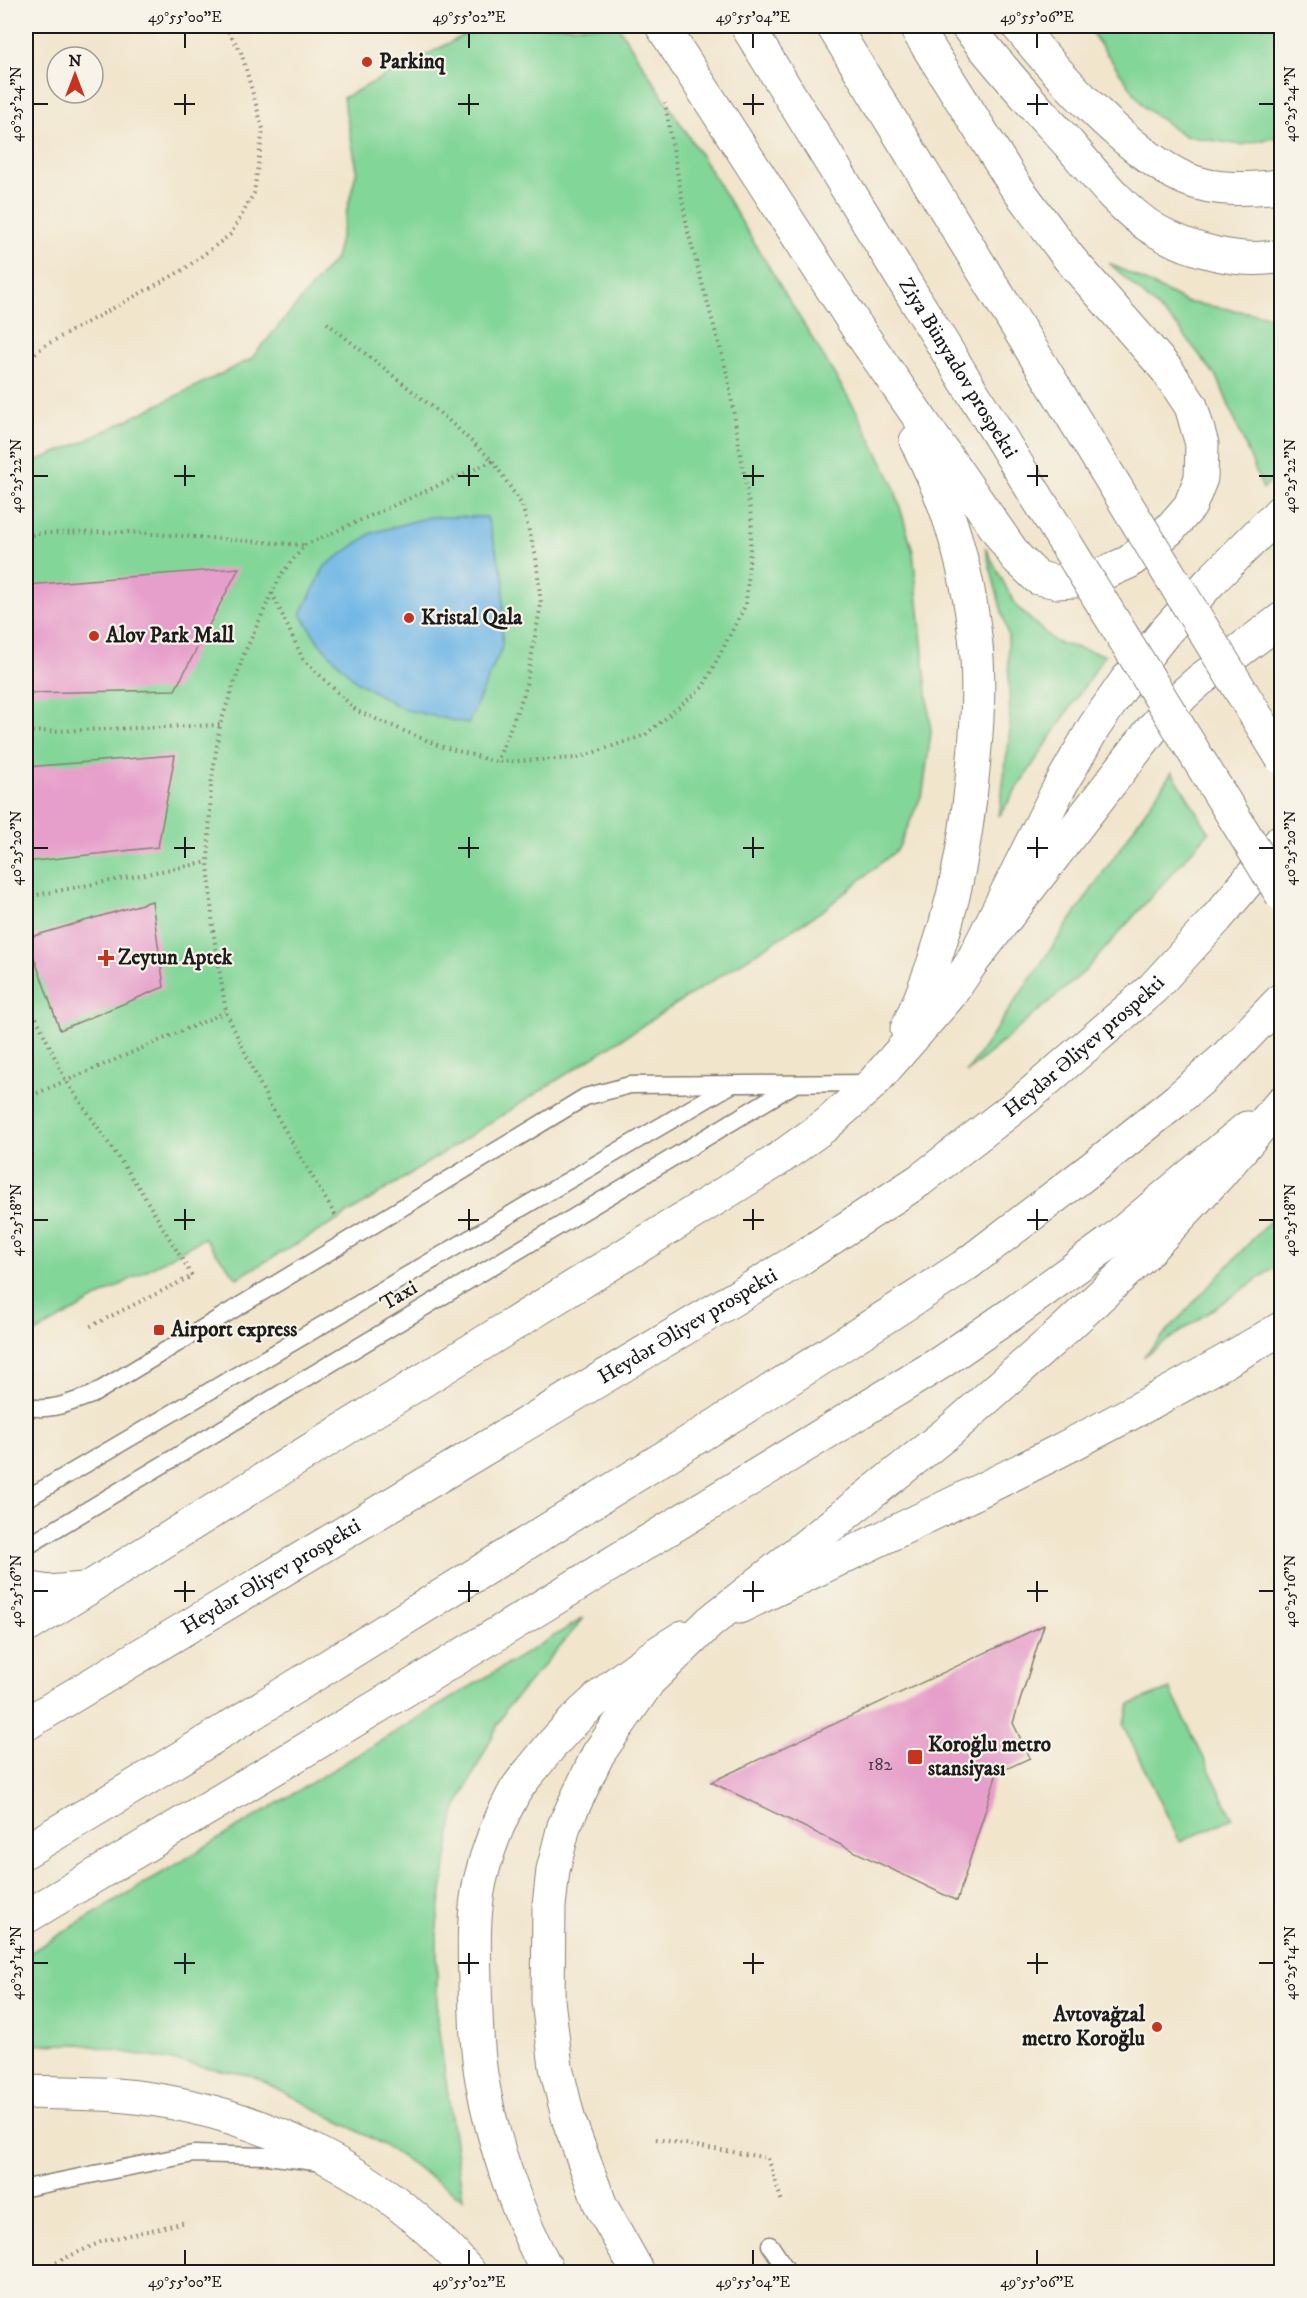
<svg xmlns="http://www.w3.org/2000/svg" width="1307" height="2298" viewBox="0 0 1307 2298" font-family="'IM FELL DW Pica',serif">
	<rect width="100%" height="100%" fill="#f7f3e8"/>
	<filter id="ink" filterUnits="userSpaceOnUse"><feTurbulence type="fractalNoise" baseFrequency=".0167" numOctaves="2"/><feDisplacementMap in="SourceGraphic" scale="12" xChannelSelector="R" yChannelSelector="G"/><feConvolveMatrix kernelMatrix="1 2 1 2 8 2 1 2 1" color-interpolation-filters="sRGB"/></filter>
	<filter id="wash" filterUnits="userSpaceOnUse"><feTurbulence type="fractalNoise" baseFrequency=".008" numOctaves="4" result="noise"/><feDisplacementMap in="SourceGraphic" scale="24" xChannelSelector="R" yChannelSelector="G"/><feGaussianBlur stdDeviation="1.35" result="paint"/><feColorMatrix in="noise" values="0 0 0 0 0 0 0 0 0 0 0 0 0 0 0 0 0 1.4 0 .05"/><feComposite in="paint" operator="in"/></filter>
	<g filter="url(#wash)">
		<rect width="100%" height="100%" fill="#f1e5cc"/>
		<!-- green -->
		<g fill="#82d698" stroke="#4f795a" stroke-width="1.5">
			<path d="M482,26H618L707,165L856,410L893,483L913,552L931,732L923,792L898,849L825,909L338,1220L237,1278L204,1238L26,1338V465L85,441L251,359L335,259L357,169L343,98Z"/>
			<path d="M1087,26H1281V136L1242,145L1185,136L1145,108Z"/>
			<path d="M1109,263L1186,302L1281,318V470L1263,489L1218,379L1178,327Z"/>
			<path d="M985,547L1016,606L1055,642L1105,655L999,816L1010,729L1008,635Z"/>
			<path d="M1172,772L1209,832L1084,972L966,1073Z"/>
			<path d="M1281,1209V1263L1143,1357Z"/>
			<path d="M584,1618L506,1709L454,1813L437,1925V2019L463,2199L384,2145L253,2076L81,2044L26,2045V1955Z"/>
			<path d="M1170,1689L1233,1818L1180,1842L1123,1725L1130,1704Z"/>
		</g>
		<!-- water -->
		<path fill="#6eb6e5" stroke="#456980" stroke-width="1.5" d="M429,517H487L504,579L502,647L468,724L403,709L356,681L319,643L301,614L325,566L372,533Z"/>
		<g id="blocks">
			<!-- building -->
			<g fill="#e69fca">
				<path d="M239,568L175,690L26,693V585Z"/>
				<path d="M175,755L158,847L26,862V767Z"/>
				<path d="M152,901L164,987L60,1030L27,938Z"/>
				<path d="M1044,1625L1013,1723L1030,1758L997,1773L957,1901L711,1782Z"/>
			</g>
		</g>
	</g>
	<g filter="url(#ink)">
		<use href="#blocks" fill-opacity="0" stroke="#868074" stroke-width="1.5"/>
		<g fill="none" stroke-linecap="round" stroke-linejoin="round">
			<!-- lane casing -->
			<g stroke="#868074" stroke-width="19">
				<g id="lane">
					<path d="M26,1406C48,1413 71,1402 92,1395L585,1097L630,1085L869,1083"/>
					<path d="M26,1499L731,1085"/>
					<path d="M26,1547L795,1084"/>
					<path d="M26,2188L193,2154L267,2156L315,2162"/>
					<path d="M770,2245L788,2272"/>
				</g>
			</g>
			<!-- secondary casing -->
			<g stroke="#868074" stroke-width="35">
				<g id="secondary">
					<path d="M662,26L862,335L1016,557L1038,578L1057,582L1089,580L1129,562L1170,529L1190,506L1201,478L1202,444L1191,406L1167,370L1069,258L1014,184L915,26"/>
					<path d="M967,26C999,66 1033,105 1068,143C1092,171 1123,211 1155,230C1191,251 1240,264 1282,256"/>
					<path d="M907,1029C948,941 966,854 974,758C978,717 980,676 975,636C967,568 948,501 916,441"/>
					<path d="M26,1588L49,1592L84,1589"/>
					<path d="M739,1607C922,1519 1107,1433 1282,1328"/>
					<path d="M26,1627L773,1163L826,1125L873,1083L949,996L972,962L1059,788L1094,727L1126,681L1165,632L1210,582L1282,510"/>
					<path d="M26,1917L405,1690L940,1363L1013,1313L1112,1241L1247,1128"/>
					<path d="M26,2092C56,2093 86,2093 116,2095C250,2106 383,2170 469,2272"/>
					<path d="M548,2272C519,2219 492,2140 482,2080C476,2048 476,2013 475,1981C474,1948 473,1913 480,1881C487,1851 499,1820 514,1793C520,1782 529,1773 536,1764C576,1712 626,1671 683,1637"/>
				</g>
			</g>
			<!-- primary casing -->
			<g stroke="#868074" stroke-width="35">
				<path id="primary" d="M638,2272L601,2206L569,2121L556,2067L548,2000L549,1906L553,1870L564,1826L598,1754L649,1681L710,1622L952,1429L1065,1329L1145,1254L1219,1175L1282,1102"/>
			</g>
			<!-- highway casing -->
			<g stroke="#868074" stroke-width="35">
				<g id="highway">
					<path d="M1018,26C1058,75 1129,154 1186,179C1216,192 1250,189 1282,186"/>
					<path d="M972,962L1152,729L1183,695L1200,680L1282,619"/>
					<path id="s1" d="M26,1724L795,1262L920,1180L1026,1098L1153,988L1217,918L1282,840"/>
					<path d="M26,1851L156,1773L736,1413L963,1267L1091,1169L1177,1100L1225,1058L1282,999"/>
				</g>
			</g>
			<!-- path -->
			<g stroke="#868074" stroke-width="4" stroke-dasharray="1.5 4.5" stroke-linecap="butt">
				<path d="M327,323L446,418L493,461L522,505L536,557L541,604L525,691L497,762"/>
				<path d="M26,361L44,346L183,270L231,234L254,193L263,129L241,52L225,26"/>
				<path d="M26,536L43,533L127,532L304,545"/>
				<path d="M272,593L303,659L357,711L440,746L497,762L578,758L645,735L703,687L746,604L752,522L727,373L688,232L665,103"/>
				<path d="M26,732L220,725"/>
				<path d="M26,897L208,862"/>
				<path d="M26,996L65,1079L141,1191L192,1276L87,1328"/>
				<path d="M26,1098L226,1012"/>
				<path d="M335,1215L269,1103L226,1012L213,930L208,862L211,784L220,725L244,654L272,593L283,572L305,545L493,461"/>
				<path d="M656,2139L768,2158L782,2202"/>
				<path d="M34,2272L103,2241L186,2222"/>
			</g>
			<!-- lane -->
			<use href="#lane" stroke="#fff" stroke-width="16"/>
			<!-- secondary -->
			<use href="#secondary" stroke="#fff" stroke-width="33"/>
			<!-- primary -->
			<use href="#primary" stroke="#fff" stroke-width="33"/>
			<!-- highway -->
			<use href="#highway" stroke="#fff" stroke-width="33"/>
			<!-- primary-bridge casing -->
			<g stroke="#868074" stroke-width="35" stroke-linecap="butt">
				<g id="primary-bridge">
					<path id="s2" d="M747,26L1282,895"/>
					<path d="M833,26L1282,758"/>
				</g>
			</g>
			<!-- primary-bridge -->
			<use href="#primary-bridge" stroke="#fff" stroke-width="33"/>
		</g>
	</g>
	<!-- ticks -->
	<path fill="none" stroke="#1c1c1c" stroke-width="2" d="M185,33V48M469,33V48M753,33V48M1037,33V48M185,94V115M469,94V115M753,94V115M1037,94V115M33,104H48M174,104H195M458,104H479M743,104H764M1027,104H1048M1259,104H1274M185,465V486M469,465V486M753,465V486M1037,465V486M33,476H48M174,476H195M458,476H479M743,476H764M1027,476H1048M1259,476H1274M185,837V858M469,837V858M753,837V858M1037,837V858M33,848H48M174,848H195M458,848H479M743,848H764M1027,848H1048M1259,848H1274M185,1209V1230M469,1209V1230M753,1209V1230M1037,1209V1230M33,1220H48M174,1220H195M458,1220H479M743,1220H764M1027,1220H1048M1259,1220H1274M185,1581V1602M469,1581V1602M753,1581V1602M1037,1581V1602M33,1591H48M174,1591H195M458,1591H479M743,1591H764M1027,1591H1048M1259,1591H1274M185,1953V1974M469,1953V1974M753,1953V1974M1037,1953V1974M33,1963H48M174,1963H195M458,1963H479M743,1963H764M1027,1963H1048M1259,1963H1274M185,2250V2265M469,2250V2265M753,2250V2265M1037,2250V2265"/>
	<!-- markers -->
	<g fill="#c8321e" stroke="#f7f3e8" stroke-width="2">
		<circle cx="367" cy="62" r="6"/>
		<circle cx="409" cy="618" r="6"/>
		<circle cx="94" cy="636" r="6"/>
		<path d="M103 949h6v6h6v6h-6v6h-6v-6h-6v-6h6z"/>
		<rect x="153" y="1324" width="12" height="12" rx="3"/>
		<rect x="907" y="1749" width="16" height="16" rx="3"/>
		<circle cx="1157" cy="2027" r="6"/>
	</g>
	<g text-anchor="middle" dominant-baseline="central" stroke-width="4.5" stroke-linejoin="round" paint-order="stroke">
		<!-- number labels -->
		<g font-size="18" fill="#4e3d48">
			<text x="880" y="1765">182</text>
		</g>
		<!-- poi labels -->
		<g font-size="21" font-weight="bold" fill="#1c1c1c" stroke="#f7f3e8" text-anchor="start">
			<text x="379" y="62">Parkinq</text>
			<text x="421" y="618">Kristal Qala</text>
			<text x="106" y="636">Alov Park Mall</text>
			<text x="118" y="958">Zeytun Aptek</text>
			<text x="171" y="1330">Airport express</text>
			<text x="928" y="1745">Koroğlu metro<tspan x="928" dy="24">stansiyası</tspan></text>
			<text x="1145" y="2015" text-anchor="end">Avtovağzal<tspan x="1145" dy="24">metro Koroğlu</tspan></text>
		</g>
		<!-- street labels -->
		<g font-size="21" fill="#1c1c1c" stroke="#f7f3e8">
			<text stroke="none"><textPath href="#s2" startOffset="402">Ziya Bünyadov prospekti</textPath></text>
			<text stroke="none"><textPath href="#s1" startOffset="1258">Heydər Əliyev prospekti</textPath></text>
			<text transform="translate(399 1296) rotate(-31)">Taxi</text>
			<text stroke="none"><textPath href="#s1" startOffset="772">Heydər Əliyev prospekti</textPath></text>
			<text stroke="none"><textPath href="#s1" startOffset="286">Heydər Əliyev prospekti</textPath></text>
		</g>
	</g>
	<!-- margin -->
	<rect width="1307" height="2298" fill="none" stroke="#f7f3e8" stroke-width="66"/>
	<!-- north arrow -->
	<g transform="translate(75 75)"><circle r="28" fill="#f7f3e8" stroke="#9f9d96" stroke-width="1.5"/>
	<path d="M0-4.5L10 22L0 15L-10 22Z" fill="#c8321e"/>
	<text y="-9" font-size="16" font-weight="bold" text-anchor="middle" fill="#1c1c1c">N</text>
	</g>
	<rect x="33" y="33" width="1241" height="2232" fill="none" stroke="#1c1c1c" stroke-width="2"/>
	<g font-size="15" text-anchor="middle" fill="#1c1c1c">
		<text x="185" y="22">49°55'00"E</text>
		<text x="469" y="22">49°55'02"E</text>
		<text x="753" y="22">49°55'04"E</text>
		<text x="1037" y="22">49°55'06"E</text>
		<text transform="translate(16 104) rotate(-90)" y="5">40°25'24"N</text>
		<text transform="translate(1290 104) rotate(-90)" y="5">40°25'24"N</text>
		<text transform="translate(16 476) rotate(-90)" y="5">40°25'22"N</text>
		<text transform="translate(1290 476) rotate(-90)" y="5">40°25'22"N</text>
		<text transform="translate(16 848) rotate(-90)" y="5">40°25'20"N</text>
		<text transform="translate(1290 848) rotate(-90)" y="5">40°25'20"N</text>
		<text transform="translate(16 1220) rotate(-90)" y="5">40°25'18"N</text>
		<text transform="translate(1290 1220) rotate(-90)" y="5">40°25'18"N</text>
		<text transform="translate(16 1591) rotate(-90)" y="5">40°25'16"N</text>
		<text transform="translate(1290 1591) rotate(-90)" y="5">40°25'16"N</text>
		<text transform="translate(16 1963) rotate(-90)" y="5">40°25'14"N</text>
		<text transform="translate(1290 1963) rotate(-90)" y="5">40°25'14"N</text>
		<text x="185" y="2287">49°55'00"E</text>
		<text x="469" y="2287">49°55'02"E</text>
		<text x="753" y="2287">49°55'04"E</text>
		<text x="1037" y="2287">49°55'06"E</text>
	</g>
</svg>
